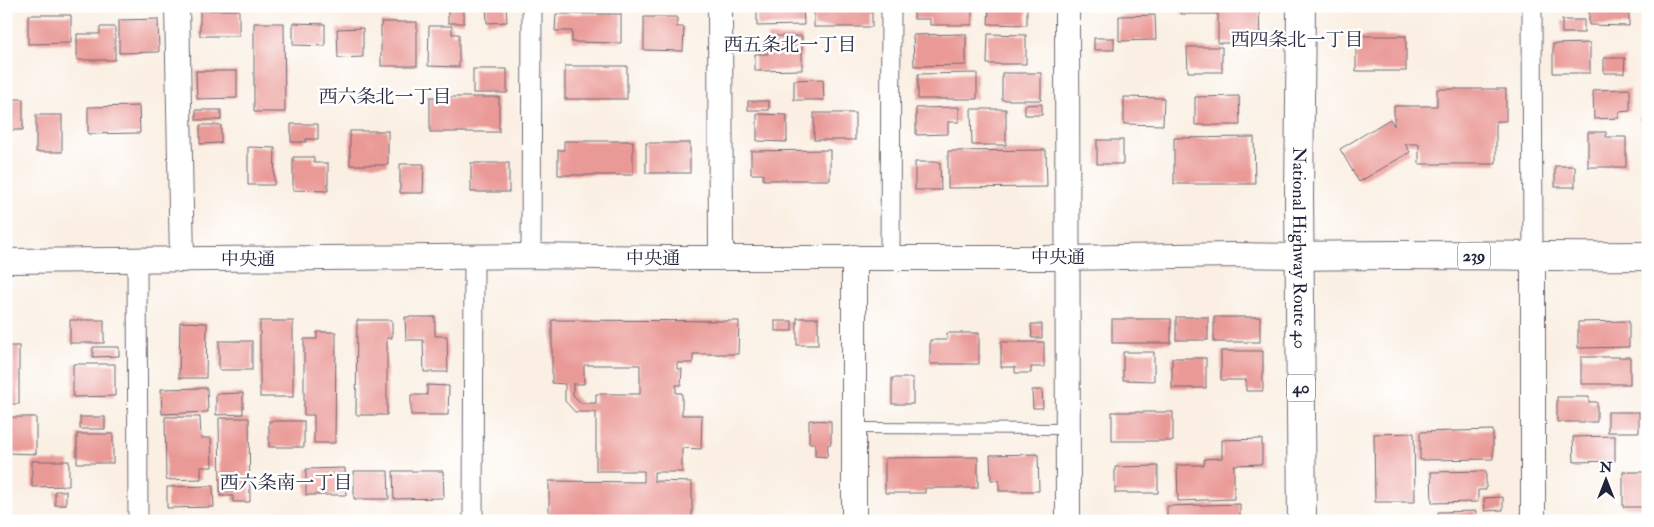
<svg xmlns="http://www.w3.org/2000/svg" width="1654" height="527" viewBox="0 0 1654 527" font-family="'IM FELL Double Pica','Noto Serif JP',serif">
	<rect width="100%" height="100%" fill="#fff"/>
	<filter id="ink" filterUnits="userSpaceOnUse"><feTurbulence type="fractalNoise" baseFrequency=".02" numOctaves="2"/><feDisplacementMap in="SourceGraphic" scale="10" xChannelSelector="R" yChannelSelector="G"/><feConvolveMatrix kernelMatrix="1 2 1 2 8 2 1 2 1" color-interpolation-filters="sRGB"/></filter>
	<filter id="wash" filterUnits="userSpaceOnUse"><feTurbulence type="fractalNoise" baseFrequency=".0096" numOctaves="4" result="noise"/><feDisplacementMap in="SourceGraphic" scale="20" xChannelSelector="R" yChannelSelector="G"/><feGaussianBlur stdDeviation="1.12" result="paint"/><feColorMatrix in="noise" values="0 0 0 0 0 0 0 0 0 0 0 0 0 0 0 0 0 1.4 0 .05"/><feComposite in="paint" operator="in"/></filter>
	<g filter="url(#wash)">
		<rect width="100%" height="100%" fill="#faefe2"/>
		<g id="blocks">
			<!-- building -->
			<g fill="#ea9a96" fill-rule="evenodd">
				<rect x="448" y="6" width="16" height="17"/>
				<path d="M486,6H506L507,22L487,23Z"/>
				<path d="M757,6H803L804,25L757,26Z"/>
				<rect x="814" y="6" width="58" height="21"/>
				<path d="M914,6H972V25H930V19H914Z"/>
				<path d="M989,6H1027V25L988,24Z"/>
				<path d="M1180,6H1259L1260,43H1218V14H1181Z"/>
				<rect x="1464" y="6" width="26" height="2"/>
				<path d="M1589,6H1629V26L1589,25Z"/>
				<rect x="200" y="10" width="39" height="26"/>
				<path d="M556,14H621V43L572,42V31H555Z"/>
				<path d="M28,15H71V43L28,44Z"/>
				<path d="M1155,15L1156,40L1119,41V16Z"/>
				<path d="M644,17H677V27H684L683,51L644,50Z"/>
				<path d="M158,19L159,52L119,53V20Z"/>
				<rect x="1562" y="20" width="22" height="13"/>
				<rect x="381" y="22" width="36" height="44"/>
				<path d="M254,23H284L285,112H254Z"/>
				<path d="M293,23L325,24V46L293,45Z"/>
				<path d="M429,26H452V34H459V67L428,66Z"/>
				<path d="M100,27H115V60H77V34H100Z"/>
				<path d="M363,28V57L338,58L337,29Z"/>
				<path d="M966,34V65L914,66L913,35Z"/>
				<path d="M988,34L1026,35V64H987Z"/>
				<path d="M767,36H802V70L755,71V54H768Z"/>
				<rect x="1356" y="36" width="50" height="35"/>
				<rect x="1094" y="38" width="20" height="12"/>
				<path d="M1590,43V73H1553V44Z"/>
				<path d="M1187,47H1222V72H1188Z"/>
				<path d="M1604,58H1625L1624,73H1604Z"/>
				<rect x="565" y="66" width="62" height="33"/>
				<rect x="473" y="69" width="34" height="24"/>
				<path d="M196,71H237V98L197,99Z"/>
				<path d="M977,73V99H918V74Z"/>
				<rect x="1002" y="73" width="39" height="27"/>
				<path d="M823,79L824,100H794V80Z"/>
				<path d="M1648,87V140H1644V88Z"/>
				<path d="M1437,89H1506V121H1496V164H1419V144H1405L1410,152L1359,182L1340,149L1390,119L1394,126V106H1437Z"/>
				<path d="M1630,89V111L1619,112V118L1594,119L1593,90Z"/>
				<path d="M1239,96L1240,125H1195V97Z"/>
				<rect x="430" y="97" width="69" height="35"/>
				<path d="M1124,97L1164,98L1163,125L1124,124Z"/>
				<path d="M6,99H23V130H10V142H6Z"/>
				<rect x="748" y="101" width="21" height="9"/>
				<path d="M1042,104V115H1025V105Z"/>
				<path d="M139,106L140,133L88,134V107Z"/>
				<path d="M959,107V122H948V134L916,135V108Z"/>
				<path d="M971,109H1006V145H972Z"/>
				<rect x="196" y="110" width="25" height="10"/>
				<rect x="814" y="113" width="41" height="27"/>
				<path d="M757,114L787,115V142L757,141Z"/>
				<rect x="36" y="115" width="26" height="37"/>
				<path d="M291,124H318V139H306V142H291Z"/>
				<path d="M200,125H221V143L200,144Z"/>
				<rect x="350" y="131" width="38" height="34"/>
				<path d="M1588,132H1606V137H1626V167H1588Z"/>
				<path d="M1254,137L1255,184H1174V138Z"/>
				<rect x="1097" y="140" width="26" height="24"/>
				<path d="M564,141H633V175H558V150H564Z"/>
				<rect x="646" y="143" width="44" height="30"/>
				<path d="M248,147L275,148L274,185H248Z"/>
				<path d="M830,150V180H763V174H751V151Z"/>
				<path d="M1046,150L1047,187L948,188V151Z"/>
				<path d="M293,157H314V163H328V191L293,190Z"/>
				<path d="M915,162H940L941,190H915Z"/>
				<rect x="471" y="163" width="38" height="29"/>
				<path d="M400,164H424L423,193H400Z"/>
				<rect x="1555" y="166" width="20" height="21"/>
				<path d="M405,317H435V336H447L448,372H424L423,340H406Z"/>
				<rect x="1176" y="317" width="32" height="23"/>
				<rect x="1214" y="317" width="46" height="25"/>
				<rect x="797" y="318" width="21" height="27"/>
				<rect x="1112" y="319" width="59" height="24"/>
				<rect x="70" y="320" width="34" height="23"/>
				<path d="M357,320H392V338H387V415H356Z"/>
				<path d="M552,320L739,321L738,354H693V363H677V369H682L681,385H676V393H682V415H702L701,449L682,448V472H654V481L692,482V521H549V481L644,482V471H596V412H575L565,401V384L552,383ZM584,365H640V394H596V403H581L573,395V384H584Z"/>
				<rect x="260" y="321" width="33" height="76"/>
				<rect x="775" y="321" width="17" height="10"/>
				<path d="M1629,321V347L1578,348V322Z"/>
				<path d="M180,322L207,323L206,378H179Z"/>
				<path d="M1031,324H1042V338H1032Z"/>
				<path d="M317,332H336L335,443H314V415H304V339H317Z"/>
				<path d="M947,333H979V364H930V340H947Z"/>
				<rect x="219" y="341" width="33" height="29"/>
				<path d="M1001,342H1044V367H1031V373H1015V367H1001Z"/>
				<rect x="6" y="346" width="13" height="58"/>
				<path d="M93,347H119V356L93,357Z"/>
				<path d="M1221,351H1263V391H1246V380H1221Z"/>
				<path d="M1123,352H1154V381L1123,380Z"/>
				<rect x="1581" y="357" width="49" height="27"/>
				<rect x="1172" y="358" width="34" height="30"/>
				<path d="M73,364H115V396L73,397Z"/>
				<rect x="892" y="378" width="21" height="26"/>
				<path d="M427,385L449,386L448,415H411V395H427Z"/>
				<path d="M207,388L208,412L162,414L161,389Z"/>
				<path d="M1032,390H1042L1043,408H1033Z"/>
				<path d="M243,393V414L216,415V394Z"/>
				<path d="M1557,397H1589V402H1597V422H1557Z"/>
				<rect x="1112" y="412" width="61" height="29"/>
				<rect x="1608" y="412" width="31" height="20"/>
				<path d="M6,417H36V454L6,453Z"/>
				<rect x="80" y="417" width="25" height="12"/>
				<path d="M165,417H200L201,438H211L212,467H201V479L166,480Z"/>
				<path d="M219,418H249L250,502H233V496H220Z"/>
				<path d="M809,420L831,421V444H828L827,457L815,456V443H809Z"/>
				<rect x="269" y="421" width="35" height="26"/>
				<path d="M1493,430V459L1420,460V432Z"/>
				<path d="M1414,433L1415,502H1375L1374,434Z"/>
				<rect x="77" y="434" width="36" height="29"/>
				<path d="M1615,436V461L1574,462L1573,437Z"/>
				<path d="M1262,439V464L1234,465V499L1178,501L1177,465H1204V459L1222,458V440Z"/>
				<path d="M1038,454L1039,491H999V480H991L990,455Z"/>
				<path d="M978,457V488H925V493H885V458Z"/>
				<path d="M32,461H69V486L32,487Z"/>
				<path d="M1158,466V493H1115V467Z"/>
				<path d="M345,468L346,495H306V469Z"/>
				<path d="M354,471H388L389,499H354Z"/>
				<path d="M393,471H443L444,498L394,499Z"/>
				<path d="M1486,471V490H1478V502L1432,503L1431,472Z"/>
				<rect x="1623" y="472" width="25" height="35"/>
				<path d="M213,486L214,507L167,508V487Z"/>
				<rect x="55" y="491" width="11" height="14"/>
				<path d="M1503,497V510L1485,511L1484,498Z"/>
				<path d="M1240,504V521H1167V506Z"/>
				<path d="M1476,511V521H1438V512Z"/>
				<rect x="1569" y="519" width="63" height="2"/>
			</g>
		</g>
	</g>
	<g filter="url(#ink)">
		<use href="#blocks" fill-opacity="0" stroke="#6e6a75" stroke-width="1"/>
		<g fill="none" stroke-linecap="round" stroke-linejoin="round">
			<!-- service casing -->
			<g stroke="#6e6a75" stroke-width="12">
				<path id="service" d="M855,428L1068,429"/>
			</g>
			<!-- minor casing -->
			<g stroke="#6e6a75" stroke-width="21">
				<g id="minor">
					<path d="M1532,6L1533,257"/>
					<path d="M531,256L532,6"/>
					<path d="M890,257L891,6"/>
					<path d="M137,260L138,521"/>
					<path d="M473,521L474,258"/>
				</g>
			</g>
			<!-- tertiary casing -->
			<g stroke="#6e6a75" stroke-width="26">
				<g id="tertiary">
					<path d="M177,6L182,260"/>
					<path d="M720,6L721,257"/>
					<path d="M1067,6L1068,521"/>
					<path d="M6,261L531,256L665,258H1067L1232,255L1300,256"/>
					<path d="M854,521V257"/>
					<path d="M1533,521V257"/>
				</g>
			</g>
			<!-- trunk casing -->
			<g stroke="#6e6a75" stroke-width="30">
				<g id="trunk">
					<path id="s1" d="M1301,6L1299,196L1302,521"/>
					<path d="M1300,256C1416,253 1532,257 1648,256"/>
				</g>
			</g>
			<!-- service -->
			<use href="#service" stroke="#fff" stroke-width="10"/>
			<!-- minor -->
			<use href="#minor" stroke="#fff" stroke-width="19"/>
			<!-- tertiary -->
			<use href="#tertiary" stroke="#fff" stroke-width="24"/>
			<!-- trunk -->
			<use href="#trunk" stroke="#fff" stroke-width="28"/>
		</g>
	</g>
	<g text-anchor="middle" dominant-baseline="central" stroke-width="5" stroke-linejoin="round" paint-order="stroke">
		<!-- shield labels -->
		<g fill="#fff" stroke="#646476" stroke-width="1">
			<rect x="1458" y="242.5" width="32" height="27" rx="4"/>
			<rect x="1287" y="374.5" width="28" height="27" rx="4"/>
		</g>
		<g font-size="16" font-weight="bold" fill="#22223b">
			<text x="1474" y="256">239</text>
			<text x="1301" y="388">40</text>
		</g>
		<!-- street labels -->
		<g font-size="18" fill="#22223b" stroke="#fff">
			<text stroke="none"><textPath href="#s1" startOffset="242">National Highway Route 40</textPath></text>
			<text x="1058" y="257">中央通</text>
			<text x="653" y="258">中央通</text>
			<text x="248" y="259">中央通</text>
		</g>
		<!-- neighbourhood labels -->
		<g font-size="19" fill="#22223b" stroke="#fff">
			<text x="1297" y="40">西四条北一丁目</text>
			<text x="790" y="45">西五条北一丁目</text>
			<text x="385" y="97">西六条北一丁目</text>
			<text x="286" y="483">西六条南一丁目</text>
		</g>
	</g>
	<!-- margin -->
	<rect width="1654" height="527" fill="none" stroke="#fff" stroke-width="25"/>
	<!-- north arrow -->
	<g transform="translate(1606 480)" stroke="#ffffff" stroke-width="4" paint-order="stroke">
	<path d="M0-4L9 19L0 12L-9 19Z" fill="#22223b"/>
	<text y="-8" font-size="14" font-weight="bold" text-anchor="middle" fill="#22223b">N</text>
	</g>
</svg>
